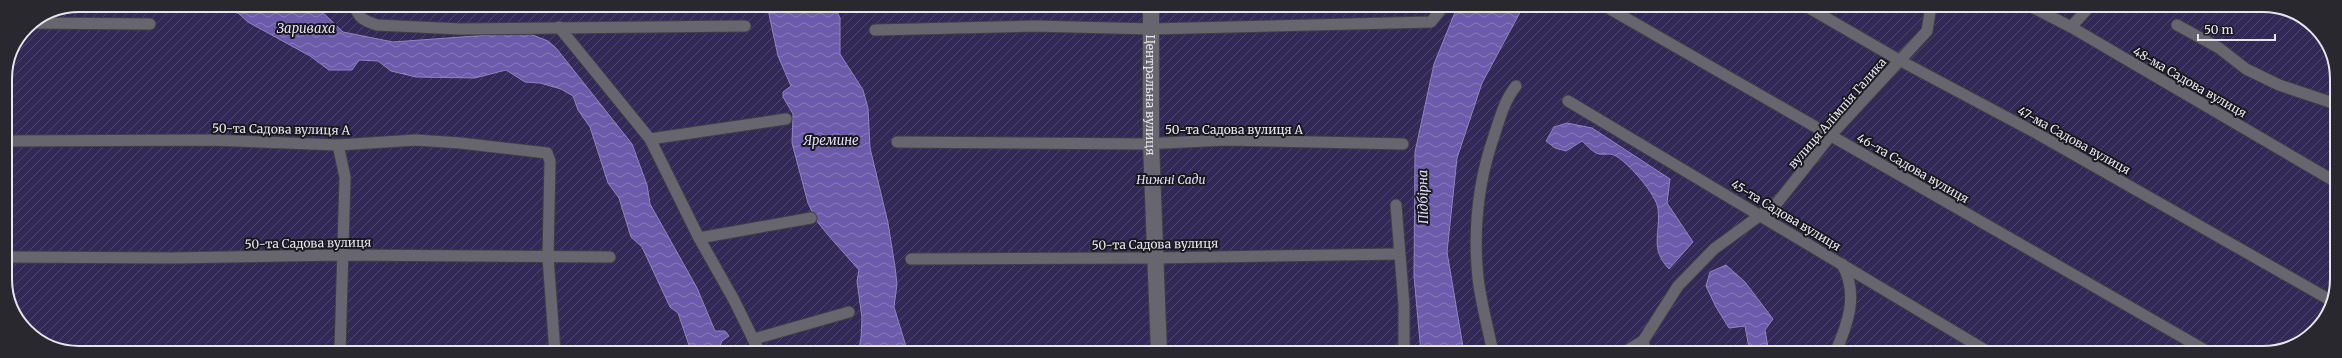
<svg xmlns="http://www.w3.org/2000/svg" width="2342" height="358" viewBox="0 0 2342 358" font-family="Merriweather,serif">
	<defs>
		<pattern id="garden-furrows" width="10" height="10" patternUnits="userSpaceOnUse"><rect width="10" height="10" fill="#332957"/><path d="M-1 1l2-2M0 10L10 0M9 11l2-2" fill="none" stroke="#51486f"/></pattern>
		<pattern id="water-waves" width="16" height="10" patternUnits="userSpaceOnUse"><rect width="16" height="10" fill="#6c5bab"/><path d="M0 5q4-4 8 0t8 0" fill="none" stroke="#887abb"/></pattern>
	</defs>
	<rect width="100%" height="100%" fill="#232229"/>
	<!-- garden -->
	<path fill="url(#garden-furrows)" d="M79,5L2273,6L2312,23L2336,64V289L2312,335L2263,353L69,352L30,335L7,298L5,79L11,50L27,26L51,11Z"/>
	<!-- water -->
	<g fill="url(#water-waves)" stroke="#9184be">
		<path d="M127,5H315L343,32L393,42L517,33L530,34L548,41L556,48L632,144L647,185L650,204L697,288L715,331H725L729,336L722,341L717,353H683L689,345L678,313L670,307L642,247L631,237L619,198L608,183L590,127L578,110L573,96L561,89L540,83L525,82L506,70L475,78L416,77L391,71L378,61L359,60L352,70H329L310,56L248,22L238,13L206,7L176,11Z"/>
		<path d="M767,5H834L840,18V54L863,90L868,108L870,148L888,223L895,267L897,284L894,307L908,353H858L861,338L862,318L857,281L859,270L828,235L816,220L808,203L792,143L793,114L783,97V92L791,86L778,56Z"/>
		<path d="M1458,5H1524L1482,83L1457,158L1447,252L1464,353H1421L1414,276L1415,152L1434,64Z"/>
		<path d="M1567,123L1592,128L1670,179L1667,203L1693,242L1669,269C1649,248 1661,234 1658,209C1657,195 1627,161 1614,155C1610,153 1604,155 1599,154C1593,153 1587,145 1582,141L1566,151L1555,148L1546,141L1554,127Z"/>
		<path d="M1726,265L1745,282L1773,319L1765,330L1769,353H1750L1745,326L1729,328L1716,307L1706,286L1710,272Z"/>
	</g>
	<g fill="none" stroke-linecap="round" stroke-linejoin="round">
		<!-- street casing -->
		<g stroke="#403f45" stroke-width="13">
			<g id="street">
				<path d="M355,5C357,18 365,21 377,25L460,29L745,26"/>
				<path d="M1603,5L2210,353"/>
				<path d="M1804,5L1899,60L2036,133L2330,300"/>
				<path d="M2030,6L2071,27L2336,182"/>
				<path d="M31,23L150,24"/>
				<path d="M2177,25L2219,48L2246,69L2279,85L2336,104"/>
				<path d="M559,27L650,139L699,238L734,300L760,353"/>
				<path d="M2071,27L2090,6"/>
				<path d="M875,30L1034,26L1151,29L1431,22L1439,12L1441,5"/>
				<path d="M1568,101L1990,353"/>
				<path d="M650,139L786,119"/>
				<path d="M6,141L211,140L338,145L416,140L460,143L547,153L550,161L548,257L555,353"/>
				<path d="M897,142L1144,144L1226,140L1403,144"/>
				<path d="M338,145L345,177L340,352"/>
				<path d="M1396,205L1404,305V353"/>
				<path d="M699,238L811,218"/>
				<path d="M7,257L172,258L341,255L610,257"/>
				<path d="M911,259L1155,258L1399,254"/>
				<path d="M754,339L849,312"/>
				<path d="M1493,353C1488,328 1481,303 1478,278C1473,229 1478,182 1494,136C1500,118 1504,101 1516,86"/>
				<path d="M1623,353L1643,341"/>
				<path d="M1646,353L1643,341L1678,286L1714,249L1777,203L1831,135L1927,31L1931,6"/>
				<path d="M1835,353C1848,324 1859,294 1842,264"/>
			</g>
		</g>
		<!-- secondary casing -->
		<g stroke="#403f45" stroke-width="18">
			<g id="secondary">
				<path id="s1" d="M1151,5V143L1159,353"/>
			</g>
		</g>
		<!-- street -->
		<use href="#street" stroke="#67666e" stroke-width="11"/>
		<!-- secondary -->
		<use href="#secondary" stroke="#67666e" stroke-width="16"/>
	</g>
	<g text-anchor="middle" dominant-baseline="central" stroke-width="4" stroke-linejoin="round" paint-order="stroke">
		<!-- street labels -->
		<g font-size="12" fill="#e6e5ea" stroke="#19181f">
			<text transform="translate(2190 82) rotate(30)">48-ма Садова вулиця</text>
			<text stroke="none"><textPath href="#s1" startOffset="90">Центральна вулиця</textPath></text>
			<text transform="translate(1837 113) rotate(-49)">вулиця Алімпія Галика</text>
			<text transform="translate(281 129) rotate(1)">50-та Садова вулиця А</text>
			<text x="1234" y="129">50-та Садова вулиця А</text>
			<text transform="translate(2074 140) rotate(29)">47-ма Садова вулиця</text>
			<text transform="translate(1913 168) rotate(30)">46-та Садова вулиця</text>
			<text transform="translate(1786 215) rotate(31)">45-та Садова вулиця</text>
			<text transform="translate(308 243) rotate(-1)">50-та Садова вулиця</text>
			<text transform="translate(1155 244) rotate(-1)">50-та Садова вулиця</text>
		</g>
		<!-- park labels -->
		<g font-size="12" font-style="italic" fill="#e2dff6" stroke="#19181f">
			<text x="1171" y="179">Нижні Сади</text>
		</g>
		<!-- water labels -->
		<g font-size="13" font-style="italic" fill="#e1def5" stroke="#19181f">
			<text x="306" y="28">Зариваха</text>
			<text x="831" y="140">Яремине</text>
			<text transform="translate(1423 197) rotate(-91)">Підбірна</text>
		</g>
	</g>
	<!-- crop -->
	<path d="M0 0H2342V358H0ZM79 12H2263A67 67 0 0 1 2330 79V279A67 67 0 0 1 2263 346H79A67 67 0 0 1 12 279V79A67 67 0 0 1 79 12Z" fill="#29282f" fill-rule="evenodd"/>
	<path fill="none" stroke="#e6e5ea" stroke-width="2" d="M79 12H2263A67 67 0 0 1 2330 79V279A67 67 0 0 1 2263 346H79A67 67 0 0 1 12 279V79A67 67 0 0 1 79 12Z"/>
	<!-- scale -->
	<path d="M2198 34v6h77v-6" fill="none" stroke="#e6e5ea" stroke-width="2"/>
	<text x="2204" y="34" font-size="12" fill="#e6e5ea" stroke="#19181f" stroke-width="3" paint-order="stroke">50 m</text>
</svg>
